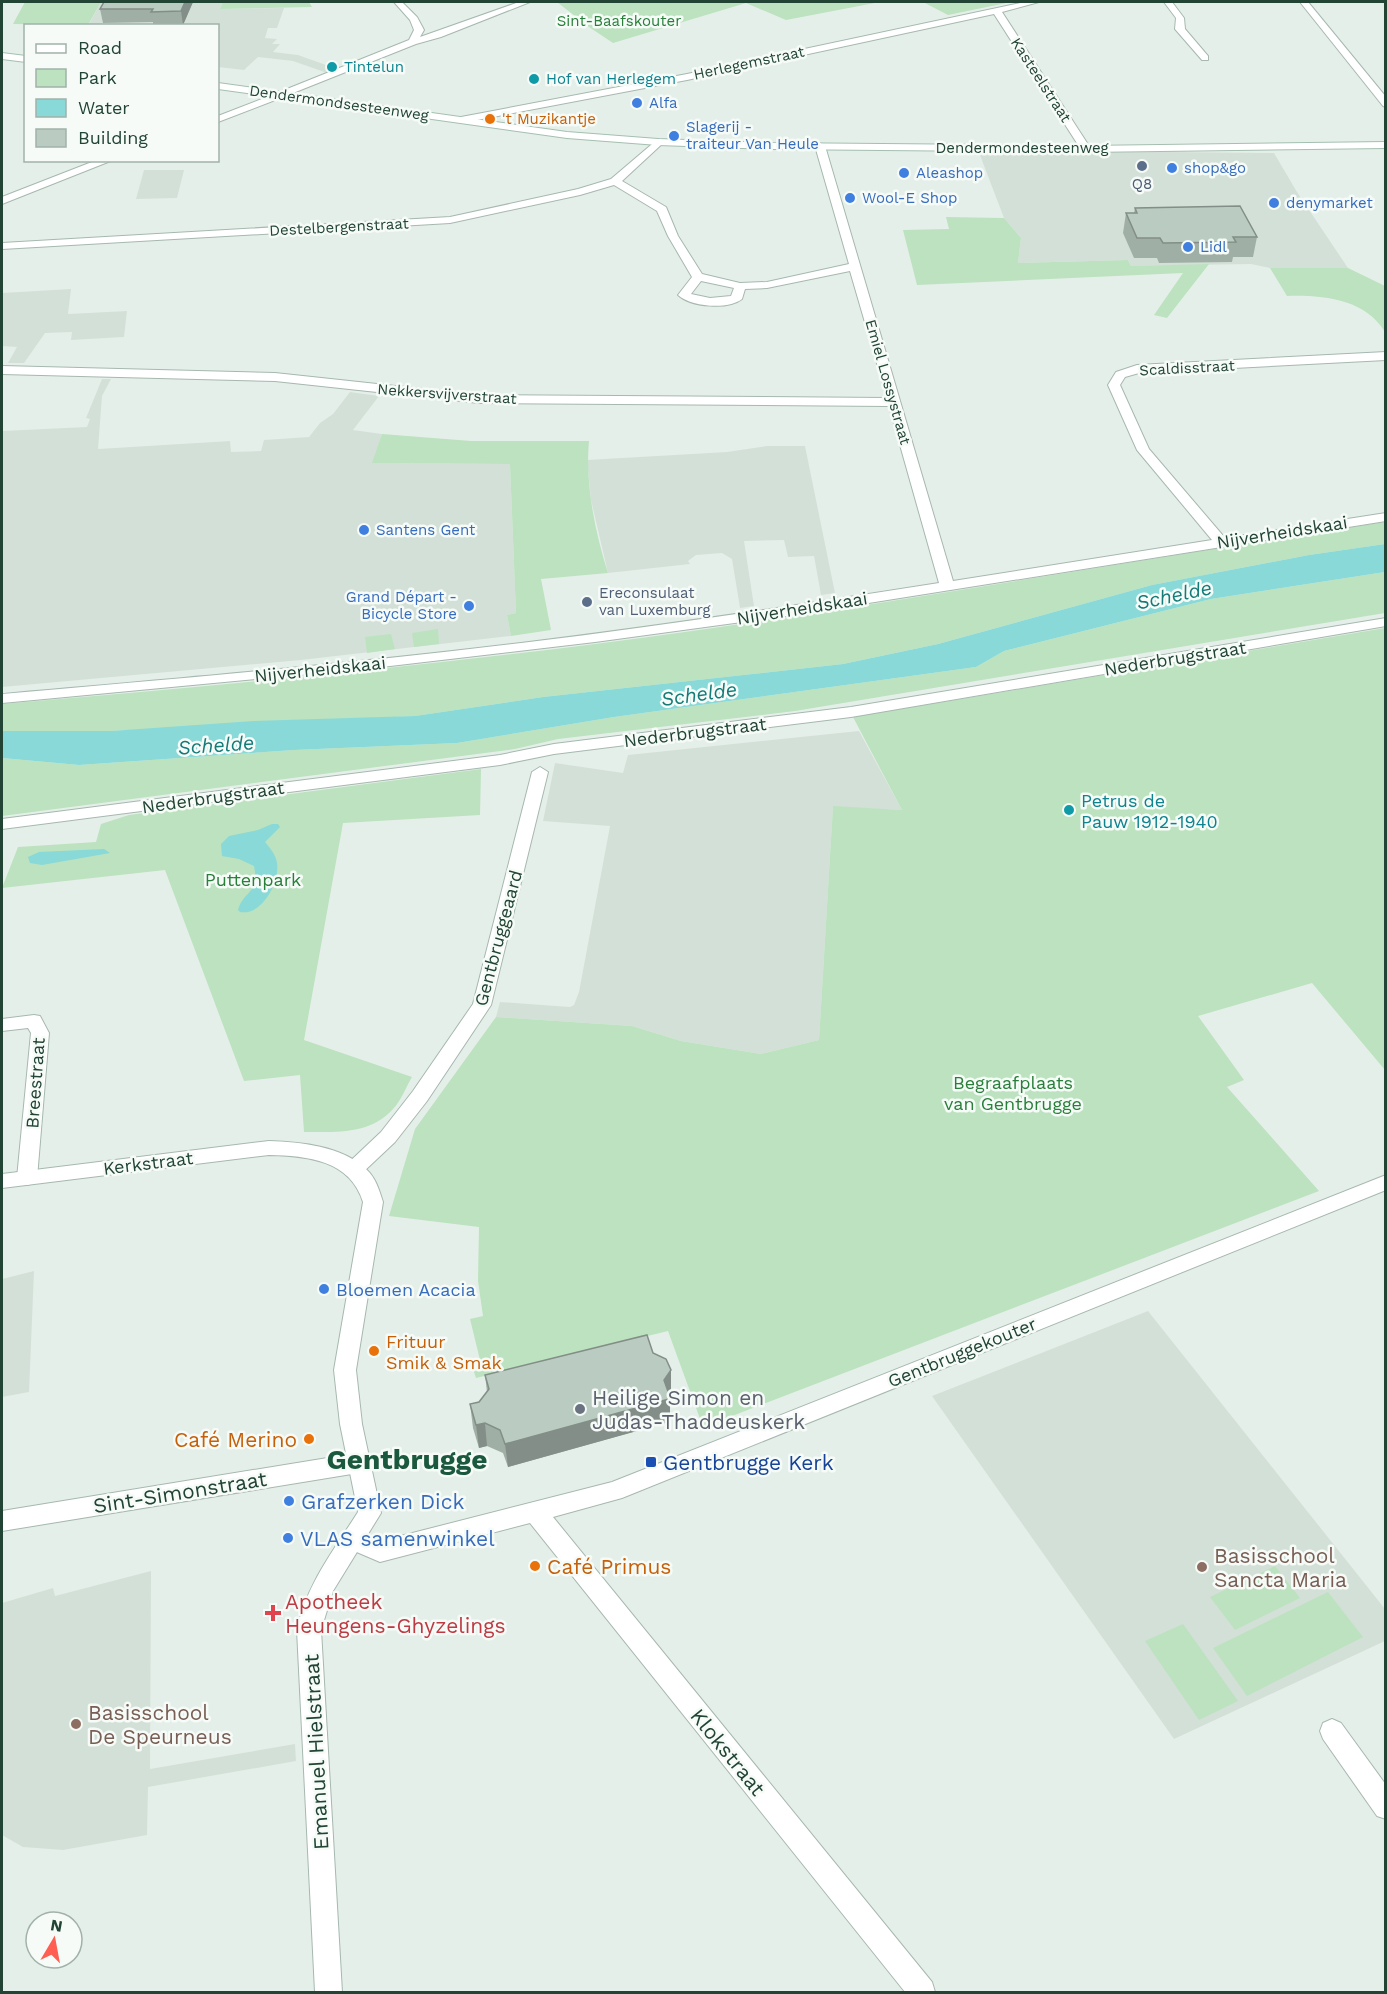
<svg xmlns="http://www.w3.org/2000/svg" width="1387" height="1994" viewBox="0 0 1387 1994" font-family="'Work Sans',sans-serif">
	<rect width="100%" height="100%" fill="#e5efe9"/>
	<!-- built -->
	<g fill="#d3e0d7">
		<path d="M101,2H223L220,9L284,8L277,28H268L265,38L277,39L272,44H280L273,52L298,55L340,70L330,74L293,61L258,57L244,70L218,67V26H88Z"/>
		<path d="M978,150L1274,153L1297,192L1348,268H1270L1251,264L1131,266L1128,260L1018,263L1021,238L1004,218Z"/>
		<path d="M144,170H184L177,198L136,199Z"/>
		<path d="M71,289L68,314L127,311L124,337L71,340L72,332L45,333L24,363H8L17,347L2,346V293Z"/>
		<path d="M102,379H111L102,396L98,449L230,441L231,452L261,451L264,440L309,437L320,423L333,414L350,392L379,396L353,430L382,434L373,463L510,464L516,613L507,615L511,636L301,660L2,687V431L87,427L90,419L86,418Z"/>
		<path d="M767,446H805L835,593L821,595L814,556L788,557L784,540L744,541L754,606L740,608L732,559L722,553L696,555L688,561L690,564L608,573L591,500L587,460L727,452Z"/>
		<path d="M859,731L902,810L833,807L819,1040L761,1054L681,1041L632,1026L496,1017L500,1002L570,1007L574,1005L579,992L610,826L543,821L555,763L623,773L628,755Z"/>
		<path d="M34,1271L29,1392L2,1397V1279Z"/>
		<path d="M1148,1311L1385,1609V1641L1174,1739L932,1396Z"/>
		<path d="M151,1571L150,1769L295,1744L296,1761L148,1787L147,1835L63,1850L23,1847L2,1835V1603L53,1588L55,1596Z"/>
	</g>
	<!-- green -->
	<g fill="#bce2bf">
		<path d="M25,2H101L88,25L13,24Z"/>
		<path d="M223,2H309L312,7L220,9Z"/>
		<path d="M557,2H880L786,20L746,3L613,43L589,27Z"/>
		<path d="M923,2H1011L948,15Z"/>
		<path d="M946,217L1004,218L1021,238L1018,263L1128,260L1131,266L1209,264L1167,318L1154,315L1183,273L917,285L903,230L949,229Z"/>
		<path d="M1270,268H1348L1385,286V332C1365,299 1323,295 1287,296Z"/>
		<path d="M382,434L471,441H589C585,484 595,532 608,573L541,579L551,630L511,636L507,615L516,613L510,464L372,463Z"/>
		<path d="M1385,522V544L1309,555L1152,585L938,644L843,664L543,697L415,716L111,731H2V704C200,687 398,669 595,644C859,610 1122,562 1385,522Z"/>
		<path d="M1385,572V613L795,711L558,739L515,749L2,816V758L79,765L294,750L457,743L614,717L976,667L1004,651L1211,599Z"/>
		<path d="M1385,628V1070L1312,983L1198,1016L1244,1080L1227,1087L1319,1191L703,1427L668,1331L476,1378L472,1366L481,1364L470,1319L483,1316L478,1281L479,1227L389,1216L415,1129L496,1017L632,1026L681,1041L761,1054L819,1040L833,806L902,810L853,717Z"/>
		<path d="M438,629L439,644L414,647L412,633Z"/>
		<path d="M391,634L395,649L367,653L365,637Z"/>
		<path d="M481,769L480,815L343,823L304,1040L412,1077C406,1087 401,1101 393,1109C370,1135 335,1132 304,1132L300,1075L244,1081L165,870L2,888L18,847L96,842L101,824L129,815Z"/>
		<path d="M1275,1566L1300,1598L1235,1630L1210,1597Z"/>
		<path d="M1328,1592L1363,1637L1247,1696L1213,1648Z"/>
		<path d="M1183,1624L1238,1701L1199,1720L1145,1641Z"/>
	</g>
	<!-- water -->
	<g fill="#88d9d7">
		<path d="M1385,544V572L1211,599L1004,651L976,667L614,717L457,743L294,750L79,765L2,758V731H111L254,721L415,716L543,697L843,664L938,644L1152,585L1309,555Z"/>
		<path d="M272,824H278L280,827L265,842C270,848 276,855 277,863C280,882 262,916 240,912L238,910C244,890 260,894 254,866L239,859L222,856L221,844L229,836L258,830Z"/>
		<path d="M104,849L110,853L42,865L30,863L28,857L39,852Z"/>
	</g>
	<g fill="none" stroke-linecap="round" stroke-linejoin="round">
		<!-- minor casing -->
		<g stroke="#a6b8af" stroke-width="2">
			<g id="minor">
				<path d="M394,2H402L417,17L424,30L420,37L519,2H530L441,37L416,44L283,97H277V93L409,40L414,30L410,20Z"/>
				<path d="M1025,2H1039L1002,12L1091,149L1090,151H1082L994,14L687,80L461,123L456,120L461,117L687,74Z"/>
				<path d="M1164,2H1172L1184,18L1185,29L1208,56V60H1202L1175,29L1176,18Z"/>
				<path d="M1300,2H1308L1386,97V107L1383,106Z"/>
				<path d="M658,139L663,142L662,144L622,181L666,207L678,236L702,274L740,283L767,282L849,264L815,146L820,143L825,146L953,581L1212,540L1137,450L1108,385L1116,372L1137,365L1386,352V360L1139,373L1125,377L1120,385L1149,449L1225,538L1386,513V521L793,615L595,642L373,668L2,703V694C175,679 349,664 521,643C661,626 800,605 939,583L889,406L479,403L275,381L2,374V366L275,373L479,395L887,398L850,271L767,288L745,289L742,299C728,310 691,307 678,295L692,277L668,236L657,211L614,185L580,195L450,223L2,249V243L450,217L578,189L611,179ZM701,281L734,288L731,296L710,298L691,294Z"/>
				<path d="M1386,618V626L851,717L554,754L500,765L2,829V819L500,755L554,744L851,707Z"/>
				<path d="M540,767L548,772L491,1005L427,1101L395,1142L360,1175L353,1177L346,1175L343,1170L346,1165L381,1132L413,1091L473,1004L532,772Z"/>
				<path d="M34,1015L40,1016L49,1033L37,1178L34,1183L27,1185L20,1183L17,1178L31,1033L28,1028L2,1031V1019Z"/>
				<path d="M1386,1175V1190L622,1498L553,1517L932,1982L935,1992H905L530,1523L380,1562L345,1547L341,1540L345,1533L353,1530L381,1541L612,1482Z"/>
				<path d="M358,1453L366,1456L369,1463L366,1470L358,1473L2,1531V1511Z"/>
				<path d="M1332,1719L1341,1723L1386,1785V1819L1377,1816L1323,1739L1320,1731L1323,1723Z"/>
			</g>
		</g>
		<!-- tertiary casing -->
		<g stroke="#a6b8af" stroke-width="2">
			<g id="tertiary">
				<path d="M280,92L285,95L283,97L218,122V116Z"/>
				<path d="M97,160H113L2,204V197Z"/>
				<path d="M269,1141C300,1142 342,1146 366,1169C376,1178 379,1190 383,1202L356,1370L362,1424L381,1513L333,1591L321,1630L342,1992H315L297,1630C306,1585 334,1550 358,1512L340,1424L334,1370L363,1202C350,1160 308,1156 269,1155L2,1188V1174Z"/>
			</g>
		</g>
		<!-- secondary casing -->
		<g stroke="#a5bfb1" stroke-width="2">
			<g id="secondary">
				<path d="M2,53L26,56V62L2,59Z"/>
				<path d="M218,83L567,132L658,139L773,143L1086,146L1386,142V148L1086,152L773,149L658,145L567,138L218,89Z"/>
			</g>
		</g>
		<!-- minor -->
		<use href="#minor" fill="#fff" fill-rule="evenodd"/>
		<!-- tertiary -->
		<use href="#tertiary" fill="#fff" fill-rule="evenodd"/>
		<!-- secondary -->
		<use href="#secondary" fill="#fff" fill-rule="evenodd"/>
	</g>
	<!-- wall -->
	<g fill="#a0afa6">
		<path d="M104,2H193L183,25H153V22L103,23L100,9Z"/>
		<path d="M1135,208L1257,237L1253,257H1233L1232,262L1159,263L1157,258H1134L1123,233L1126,213H1134Z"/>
		<path d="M653,1353L671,1393L670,1396V1420L669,1422L508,1467L503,1453L487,1446L479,1448L473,1428L470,1404L479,1402L487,1392L485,1375Z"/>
	</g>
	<!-- shaded-wall -->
	<g fill="#828e87">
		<path d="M185,2H193L183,25L181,11Z"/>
		<path d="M671,1370V1393L668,1399L670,1397V1420L669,1422L508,1467L505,1444L664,1380Z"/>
		<path d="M485,1423L487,1446L479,1448L476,1425Z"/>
	</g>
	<!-- building -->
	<g fill="#bacbc1" stroke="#828e87" stroke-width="1.5">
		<path d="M104,2H185L181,11L151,12L153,9H100Z"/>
		<path d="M1240,206L1257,237H1233L1236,242L1163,243L1160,238H1137L1126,213H1137L1135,208Z"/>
		<path d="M647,1335L653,1353L666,1359L671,1370L664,1380L670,1397L669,1399L505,1444L500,1430L485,1423L476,1425L470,1404L479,1402L489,1389L485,1375Z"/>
	</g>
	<!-- markers -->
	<g fill="#0f9aa8" stroke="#f6fbf8" stroke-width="2">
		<circle cx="332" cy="67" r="6"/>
		<circle cx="534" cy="79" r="6"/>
		<circle cx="1069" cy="810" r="6"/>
	</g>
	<g fill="#3f7fe0" stroke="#f6fbf8" stroke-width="2">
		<circle cx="637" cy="103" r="6"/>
		<circle cx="674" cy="136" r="6"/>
		<circle cx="1172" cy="168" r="6"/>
		<circle cx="904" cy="173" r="6"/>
		<circle cx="850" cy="198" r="6"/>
		<circle cx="1274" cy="203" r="6"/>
		<circle cx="1188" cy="247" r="6"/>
		<circle cx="364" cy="530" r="6"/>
		<circle cx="469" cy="606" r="6"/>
		<circle cx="324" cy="1289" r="6"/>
		<circle cx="289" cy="1501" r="6"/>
		<circle cx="288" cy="1538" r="6"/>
	</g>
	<g fill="#e8710a" stroke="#f6fbf8" stroke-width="2">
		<circle cx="490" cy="119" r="6"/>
		<circle cx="374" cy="1351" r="6"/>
		<circle cx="309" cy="1439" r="6"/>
		<circle cx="535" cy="1566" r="6"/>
	</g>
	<g fill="#5c6f8a" stroke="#f6fbf8" stroke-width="2">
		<circle cx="1142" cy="166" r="6"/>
		<circle cx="587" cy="602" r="6"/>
	</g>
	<circle fill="#6b7280" stroke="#f6fbf8" stroke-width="2" cx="580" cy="1409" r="6"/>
	<rect fill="#1a4fb4" stroke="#f6fbf8" stroke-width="2" x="645" y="1456" width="12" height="12" rx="3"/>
	<g fill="#8d6e63" stroke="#f6fbf8" stroke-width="2">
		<circle cx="1202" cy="1567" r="6"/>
		<circle cx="76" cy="1724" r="6"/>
	</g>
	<path fill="#e0444e" stroke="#f6fbf8" stroke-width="2" d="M270 1604h6v6h6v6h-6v6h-6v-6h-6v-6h6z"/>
	<g text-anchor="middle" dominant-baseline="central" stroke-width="5" stroke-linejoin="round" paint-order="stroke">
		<!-- far-park labels -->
		<g font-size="15" fill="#277f39" stroke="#f6fbf8">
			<text x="619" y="21">Sint-Baafskouter</text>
		</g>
		<!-- far-street labels -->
		<g font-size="15" fill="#214434" stroke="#f6fbf8">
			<text transform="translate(749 63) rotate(-12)">Herlegemstraat</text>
			<text transform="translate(1041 80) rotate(57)">Kasteelstraat</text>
			<text transform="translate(339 103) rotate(8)">Dendermondsesteenweg</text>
			<text x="1022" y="148">Dendermondesteenweg</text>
			<text transform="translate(339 227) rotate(-3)">Destelbergenstraat</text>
			<text transform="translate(1187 368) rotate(-3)">Scaldisstraat</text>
			<text transform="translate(888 382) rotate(74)">Emiel Lossystraat</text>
			<text transform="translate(447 394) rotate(4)">Nekkersvijverstraat</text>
		</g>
		<!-- far-culture labels -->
		<g font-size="15" fill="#0d838f" stroke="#f6fbf8" text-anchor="start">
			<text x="344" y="67">Tintelun</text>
			<text x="546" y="79">Hof van Herlegem</text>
		</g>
		<!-- far-shop labels -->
		<g font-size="15" fill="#366cbe" stroke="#f6fbf8" text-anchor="start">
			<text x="649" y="103">Alfa</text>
			<text x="686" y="127">Slagerij -<tspan x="686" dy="17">traiteur Van Heule</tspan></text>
			<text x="1184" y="168">shop&amp;go</text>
			<text x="916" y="173">Aleashop</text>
			<text x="862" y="198">Wool-E Shop</text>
			<text x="1286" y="203">denymarket</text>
			<text x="1200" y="247">Lidl</text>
			<text x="376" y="530">Santens Gent</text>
			<text x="457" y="597" text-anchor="end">Grand Départ -<tspan x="457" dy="17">Bicycle Store</tspan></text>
		</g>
		<!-- far-food labels -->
		<g font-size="15" fill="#c56008" stroke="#f6fbf8" text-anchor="start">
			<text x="502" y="119">'t Muzikantje</text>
		</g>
		<!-- far-service labels -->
		<g font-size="15" fill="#4e5e75" stroke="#f6fbf8">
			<text x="1142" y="184">Q8</text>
			<text x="599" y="593" text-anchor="start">Ereconsulaat<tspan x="599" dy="17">van Luxemburg</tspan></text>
		</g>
		<!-- street labels -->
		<g font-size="18" fill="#214434" stroke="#f6fbf8">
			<text transform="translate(1282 532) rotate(-9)">Nijverheidskaai</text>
			<text transform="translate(802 608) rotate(-9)">Nijverheidskaai</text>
			<text transform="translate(1175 658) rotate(-9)">Nederbrugstraat</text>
			<text transform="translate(320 669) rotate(-6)">Nijverheidskaai</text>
			<text transform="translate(695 732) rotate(-7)">Nederbrugstraat</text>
			<text transform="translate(213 797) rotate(-8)">Nederbrugstraat</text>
			<text transform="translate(498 938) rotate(-75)">Gentbruggeaard</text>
			<text transform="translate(35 1083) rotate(-86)">Breestraat</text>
			<text transform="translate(148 1163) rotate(-7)">Kerkstraat</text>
			<text transform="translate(962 1352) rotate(-22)">Gentbruggekouter</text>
		</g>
		<!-- culture labels -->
		<g font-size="18" fill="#0d838f" stroke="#f6fbf8" text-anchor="start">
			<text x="1081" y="800">Petrus de<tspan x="1081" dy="21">Pauw 1912-1940</tspan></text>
		</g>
		<!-- park labels -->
		<g font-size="18" fill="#277f39" stroke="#f6fbf8">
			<text x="253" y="879">Puttenpark</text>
			<text x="1013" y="1082">Begraafplaats<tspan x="1013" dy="21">van Gentbrugge</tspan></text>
		</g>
		<!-- shop labels -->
		<g font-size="18" fill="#366cbe" stroke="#f6fbf8" text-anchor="start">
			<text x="336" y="1289">Bloemen Acacia</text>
		</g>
		<!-- food labels -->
		<g font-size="18" fill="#c56008" stroke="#f6fbf8" text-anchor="start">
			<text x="386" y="1341">Frituur<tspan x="386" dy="21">Smik &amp; Smak</tspan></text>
		</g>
		<!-- water labels -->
		<g font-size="20" font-style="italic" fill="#147b79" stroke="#f6fbf8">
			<text transform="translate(1174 595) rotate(-12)">Schelde</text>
			<text transform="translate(699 694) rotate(-8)">Schelde</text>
			<text transform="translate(216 745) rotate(-4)">Schelde</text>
		</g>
		<!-- near-worship labels -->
		<g font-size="21" fill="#5b616d" stroke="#f6fbf8" text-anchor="start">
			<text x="592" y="1397">Heilige Simon en<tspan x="592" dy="24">Judas-Thaddeuskerk</tspan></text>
		</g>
		<!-- near-food labels -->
		<g font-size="21" fill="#c56008" stroke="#f6fbf8" text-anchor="end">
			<text x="297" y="1439">Café Merino</text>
			<text x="547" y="1566" text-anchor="start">Café Primus</text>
		</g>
		<!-- near-transit labels -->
		<g font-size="21" fill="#164399" stroke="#f6fbf8" text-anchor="start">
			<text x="663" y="1462">Gentbrugge Kerk</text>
		</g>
		<!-- near-street labels -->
		<g font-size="21" fill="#214434" stroke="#f6fbf8">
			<text transform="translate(180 1492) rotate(-9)">Sint-Simonstraat</text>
			<text transform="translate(316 1752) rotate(-93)">Emanuel Hielstraat</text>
			<text transform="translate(728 1752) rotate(51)">Klokstraat</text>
		</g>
		<!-- near-shop labels -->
		<g font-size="21" fill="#366cbe" stroke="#f6fbf8" text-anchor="start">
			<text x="301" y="1501">Grafzerken Dick</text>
			<text x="300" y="1538">VLAS samenwinkel</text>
		</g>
		<!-- near-education labels -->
		<g font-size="21" fill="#785e54" stroke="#f6fbf8" text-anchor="start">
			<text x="1214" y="1555">Basisschool<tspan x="1214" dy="24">Sancta Maria</tspan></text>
			<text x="88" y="1712">Basisschool<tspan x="88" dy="24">De Speurneus</tspan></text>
		</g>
		<!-- near-health labels -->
		<g font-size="21" fill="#be3a42" stroke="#f6fbf8" text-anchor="start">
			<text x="285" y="1601">Apotheek<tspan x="285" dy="24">Heungens-Ghyzelings</tspan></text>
		</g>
		<!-- near-district labels -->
		<g font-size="28" font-weight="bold" fill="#1b593e" stroke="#f6fbf8">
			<text x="407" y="1459">Gentbrugge</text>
		</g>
	</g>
	<!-- border -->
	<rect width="1387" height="1994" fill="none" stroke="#214434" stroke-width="6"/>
	<!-- legend -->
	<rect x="24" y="24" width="195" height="138" fill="#f6fbf8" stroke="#a1b2aa" stroke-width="1.5"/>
	<rect x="36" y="44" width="30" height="9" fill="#ffffff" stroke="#a1b2aa" stroke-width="1.5"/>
	<text x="78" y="54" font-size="18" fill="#214434">Road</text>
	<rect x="36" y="69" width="30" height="18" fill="#bce2bf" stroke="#a1b2aa" stroke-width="1.5"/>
	<text x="78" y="84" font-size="18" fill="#214434">Park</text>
	<rect x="36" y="99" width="30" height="18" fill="#88d9d7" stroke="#a1b2aa" stroke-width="1.5"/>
	<text x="78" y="114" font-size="18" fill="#214434">Water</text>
	<rect x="36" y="129" width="30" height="18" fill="#bacbc1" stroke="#a1b2aa" stroke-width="1.5"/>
	<text x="78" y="144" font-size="18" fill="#214434">Building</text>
	<!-- north arrow -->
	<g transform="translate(54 1940) rotate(10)"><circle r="28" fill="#f6fbf8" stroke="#a1b2aa" stroke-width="1.5"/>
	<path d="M0-4.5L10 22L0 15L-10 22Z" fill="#ff5e53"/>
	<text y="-9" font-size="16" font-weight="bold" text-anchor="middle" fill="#214434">N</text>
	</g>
</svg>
